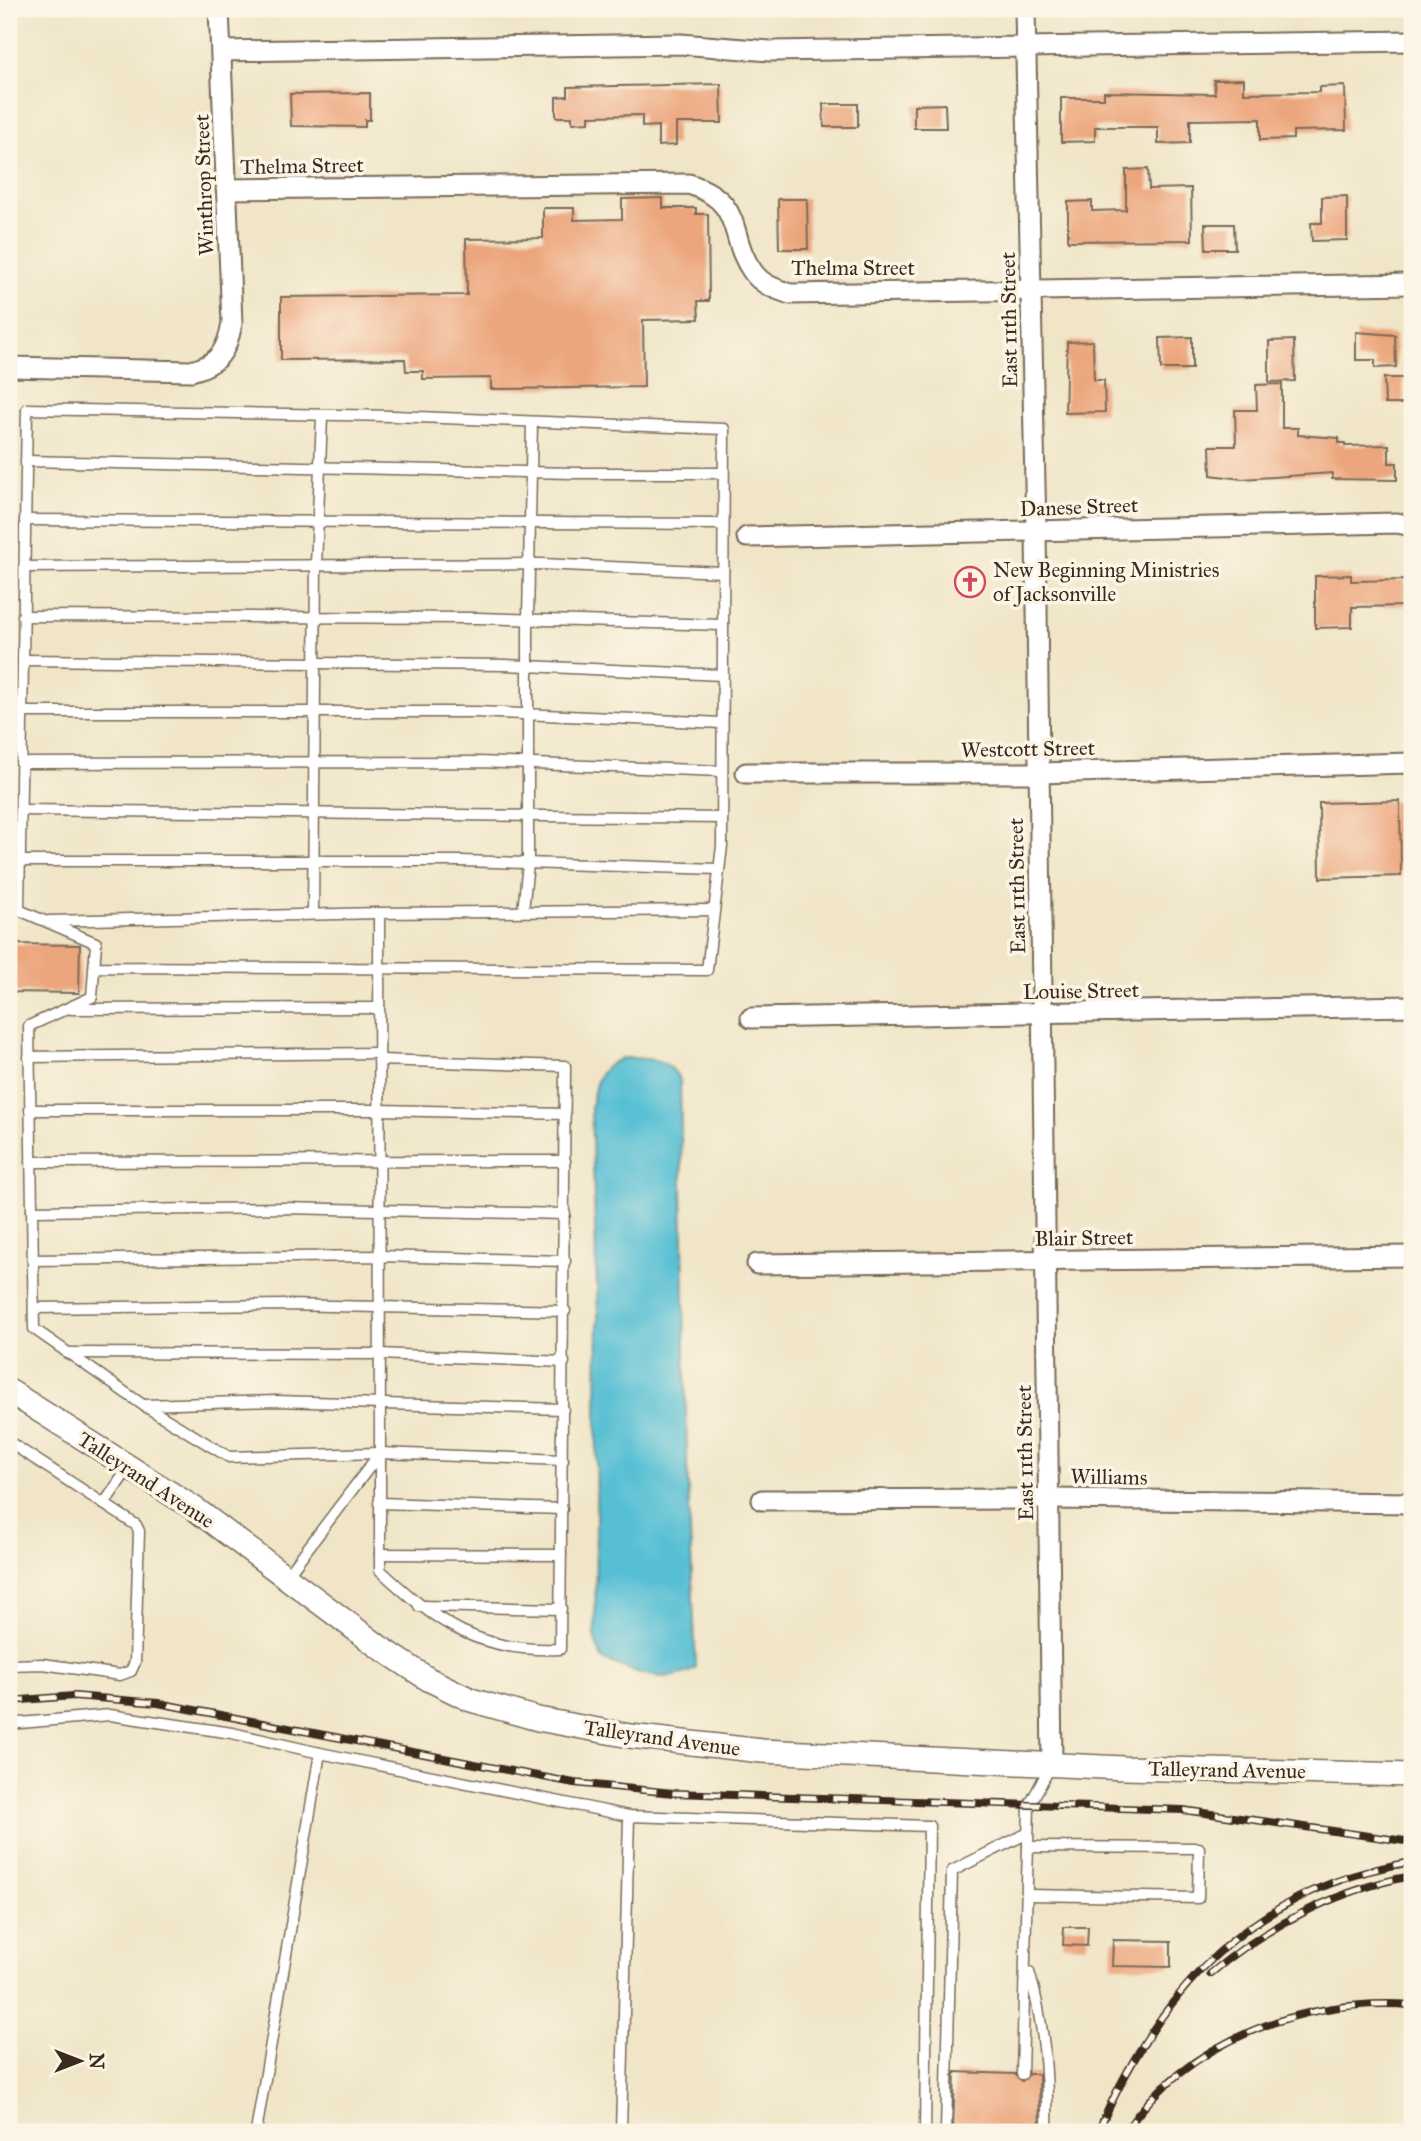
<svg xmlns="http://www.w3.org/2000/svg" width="1421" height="2141" viewBox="0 0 1421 2141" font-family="'IM FELL Great Primer',serif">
	<rect width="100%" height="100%" fill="#fcf5e5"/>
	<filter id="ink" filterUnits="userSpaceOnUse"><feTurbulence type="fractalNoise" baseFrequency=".0143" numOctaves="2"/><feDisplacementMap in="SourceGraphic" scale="14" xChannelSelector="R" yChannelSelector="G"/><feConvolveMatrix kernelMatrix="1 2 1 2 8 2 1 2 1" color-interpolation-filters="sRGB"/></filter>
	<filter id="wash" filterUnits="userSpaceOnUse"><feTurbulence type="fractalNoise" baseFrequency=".00686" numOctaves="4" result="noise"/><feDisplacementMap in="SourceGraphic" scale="28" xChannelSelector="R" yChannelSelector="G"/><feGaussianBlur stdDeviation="1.57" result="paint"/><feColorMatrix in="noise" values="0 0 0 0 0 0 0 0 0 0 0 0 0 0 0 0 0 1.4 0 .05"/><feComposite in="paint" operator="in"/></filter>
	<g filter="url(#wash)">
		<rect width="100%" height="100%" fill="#f0e5c7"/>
		<!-- water -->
		<path fill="#57bfd4" stroke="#497479" stroke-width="2" d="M622,1058C647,1059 667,1056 680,1080L687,1462L696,1668C666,1687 632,1671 602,1659L595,1640L598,1315L591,1107C596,1081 596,1069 622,1058Z"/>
		<g id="blocks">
			<!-- building -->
			<g fill="#eca57c">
				<path d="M1244,79V93L1319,92V87L1345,86L1346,130L1293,131V139L1260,140V119L1190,120V143L1158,144V127H1095V141L1061,142V98H1104V92L1215,94L1214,80Z"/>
				<path d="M721,84L722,123H676V145L658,146V126L642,127V115L589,116V122L572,123V117H556V97L568,96V87Z"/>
				<path d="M370,93V120H365V127L291,126L290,94Z"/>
				<path d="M823,104H858V127H824Z"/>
				<path d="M945,104L946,128H914V105Z"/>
				<path d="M1148,169L1149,189L1191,188L1192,240L1068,241V202L1092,201V211L1126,210V170Z"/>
				<path d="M1347,196V240L1312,241L1311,223H1322V197Z"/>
				<path d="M663,198V208H696V214H708L709,301H698L699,319L643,320L644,387L491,389V378L423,379V371H406L405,359L281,360V297L467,295L466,239L543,238V208H574V220L622,219V199Z"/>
				<path d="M778,199H807L808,249H779Z"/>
				<path d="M1205,224H1234L1235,249H1206Z"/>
				<path d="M1356,332L1395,335L1396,367L1375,368V360H1356Z"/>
				<path d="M1192,337V369H1161L1160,338Z"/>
				<path d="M1294,340L1295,381L1269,382V341Z"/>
				<path d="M1093,341L1094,380H1104L1105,412L1065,413L1067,342Z"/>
				<path d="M1384,378H1403L1404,404H1385Z"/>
				<path d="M1282,384V428H1298V435L1339,438V443H1345V446L1389,445V463H1397V480L1332,479V473L1242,479L1211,475L1210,446H1236L1235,410H1257L1256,385Z"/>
				<path d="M1351,575V581L1405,580L1406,606L1352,607V627L1315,628V576Z"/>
				<path d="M1400,801L1401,876L1320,878L1319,803Z"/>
				<path d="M9,944L80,945L79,993L9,992Z"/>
				<path d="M1064,1927H1088L1087,1946L1063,1945Z"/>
				<path d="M1113,1940L1171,1941V1967L1112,1966Z"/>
				<path d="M955,2072L1015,2074L1022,2081L1029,2074H1039L1040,2132H953Z"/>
			</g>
		</g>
	</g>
	<g filter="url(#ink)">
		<use href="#blocks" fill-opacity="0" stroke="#7a6b59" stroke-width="2"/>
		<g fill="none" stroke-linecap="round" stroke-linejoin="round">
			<!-- service casing -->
			<g stroke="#7a6b59" stroke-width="13">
				<g id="service">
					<path d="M26,461L574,473H723"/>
					<path d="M25,520L723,524"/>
					<path d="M24,567L541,564L723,572"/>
					<path d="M23,616L478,618L723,625"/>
					<path d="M23,660L505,665L722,675"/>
					<path d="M22,712H476L722,723"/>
					<path d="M21,763L478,762L722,771"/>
					<path d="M20,810L722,818"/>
					<path d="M19,861H461L719,869"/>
					<path d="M523,911L528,863V619L532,422"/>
					<path d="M313,914L316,565L322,417"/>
					<path d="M49,921L379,913L713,910"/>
					<path d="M94,967L707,970L722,846L724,429L393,416L27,409L19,910L96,943L92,997L29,1026L34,1329L143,1405L229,1457L380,1453L563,1460"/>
					<path d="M71,1009L379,1008"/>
					<path d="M29,1057L379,1053"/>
					<path d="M379,1060L565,1066L560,1649C479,1653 437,1623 380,1570V1453"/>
					<path d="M30,1110H379L565,1114"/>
					<path d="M31,1162L565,1161"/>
					<path d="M32,1211L283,1208L565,1214"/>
					<path d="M33,1260L379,1256L565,1261"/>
					<path d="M34,1308L285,1305L565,1311"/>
					<path d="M67,1353L379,1354L564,1362"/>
					<path d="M144,1405L275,1401L563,1409"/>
					<path d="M9,1442L104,1504L129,1467"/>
					<path d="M379,1503L562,1509"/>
					<path d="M380,1554L561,1555"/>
					<path d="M286,1577L380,1453L379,913"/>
					<path d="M419,1606L561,1609"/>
					<path d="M9,1665L43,1664L120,1675L131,1671L135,1662L139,1531L136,1525L104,1504"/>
					<path d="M9,1724L110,1715L232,1733L320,1753"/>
					<path d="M1027,1895L1198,1898L1199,1848L1028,1847"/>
					<path d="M1029,1972C1045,2025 1048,2077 1047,2132"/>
					<path d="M1022,2074L1029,1806L1050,1767"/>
					<path d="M256,2132L320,1753L629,1816L929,1826L925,2132"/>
					<path d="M621,2132L629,1816"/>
					<path d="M946,2132L952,1871L1028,1833"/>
				</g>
			</g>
			<!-- minor casing -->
			<g stroke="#7a6b59" stroke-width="23">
				<g id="minor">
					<path d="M1025,9L1036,531L1052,1763"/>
					<path d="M222,51L680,44L770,51L1412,41"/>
					<path d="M226,189L689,184C746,202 727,237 753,272C762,285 776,289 790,294L1412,284"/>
					<path d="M9,367L191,371C219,364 227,351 232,323L219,9"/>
					<path d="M747,537L1397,523L1412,526"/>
					<path d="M746,773H1038L1412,763"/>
					<path d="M751,1018L1412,1006"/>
					<path d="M757,1264L1412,1256"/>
					<path d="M762,1500L1049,1499L1412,1503"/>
				</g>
			</g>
			<!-- tertiary casing -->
			<g stroke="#7a6b59" stroke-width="26">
				<path id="tertiary" d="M9,1391L195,1509L378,1646L428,1679L471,1700L538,1719L630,1736L762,1751L1124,1768L1412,1775"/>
			</g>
			<!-- service -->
			<use href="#service" stroke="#fff" stroke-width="10"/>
			<!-- minor -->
			<use href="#minor" stroke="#fff" stroke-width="19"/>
			<!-- tertiary -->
			<use href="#tertiary" stroke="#fff" stroke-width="23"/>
			<!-- rail casing -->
			<g stroke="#3b2a1e" stroke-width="8">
				<g id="rail">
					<path d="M9,1701L74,1696L158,1703L574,1783L673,1793L1183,1810L1412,1842"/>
					<path d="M1210,1974C1267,1926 1338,1889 1412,1876"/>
					<path d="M1098,2132C1159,1990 1253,1887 1412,1862"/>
					<path d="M1125,2132C1187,2040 1305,1997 1412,2005"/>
				</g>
			</g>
			<!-- rail -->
			<use href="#rail" stroke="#fcf5e5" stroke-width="5" stroke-dasharray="16" stroke-linecap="butt"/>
		</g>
	</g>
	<!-- icons -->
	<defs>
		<g id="church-ring" transform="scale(1.575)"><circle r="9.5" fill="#fcf5e5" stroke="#d1495b" stroke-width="1.5"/><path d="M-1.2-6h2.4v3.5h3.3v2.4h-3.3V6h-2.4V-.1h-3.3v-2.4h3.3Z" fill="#d1495b"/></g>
	</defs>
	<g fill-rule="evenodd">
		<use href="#church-ring" x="970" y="582"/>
	</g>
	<g text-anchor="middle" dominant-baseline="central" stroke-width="7" stroke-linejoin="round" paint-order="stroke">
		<!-- street labels -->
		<g font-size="21" fill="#3b2a1e" stroke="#fcf5e5">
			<text transform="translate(302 166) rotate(-1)">Thelma Street</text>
			<text transform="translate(204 185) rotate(-92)">Winthrop Street</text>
			<text x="853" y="268">Thelma Street</text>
			<text transform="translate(1009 320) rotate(-91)">East 11th Street</text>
			<text transform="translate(1079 507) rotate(-2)">Danese Street</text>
			<text transform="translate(1028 749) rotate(-1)">Westcott Street</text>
			<text transform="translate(1017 886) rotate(-91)">East 11th Street</text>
			<text transform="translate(1081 991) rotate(-1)">Louise Street</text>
			<text transform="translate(1084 1238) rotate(-1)">Blair Street</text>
			<text transform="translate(1025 1453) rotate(-91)">East 11th Street</text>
			<text transform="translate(1109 1477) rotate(1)">Williams</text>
			<text transform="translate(146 1480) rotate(33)">Talleyrand Avenue</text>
			<text transform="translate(662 1738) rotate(8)">Talleyrand Avenue</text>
			<text transform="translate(1227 1770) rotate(1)">Talleyrand Avenue</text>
		</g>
		<!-- poi labels -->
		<g font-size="21" fill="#3b2a1e" stroke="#fcf5e5" text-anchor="start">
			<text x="993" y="570">New Beginning Ministries<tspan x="993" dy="24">of Jacksonville</tspan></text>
		</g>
	</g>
	<!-- margin -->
	<rect width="1421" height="2141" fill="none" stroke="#fcf5e5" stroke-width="35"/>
	<!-- north arrow -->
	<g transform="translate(80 2061) rotate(90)" stroke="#fcf5e5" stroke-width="5" paint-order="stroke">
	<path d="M0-5L12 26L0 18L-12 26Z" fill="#3b2a1e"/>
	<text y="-10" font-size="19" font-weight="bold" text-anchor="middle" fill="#3b2a1e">N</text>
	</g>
</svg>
